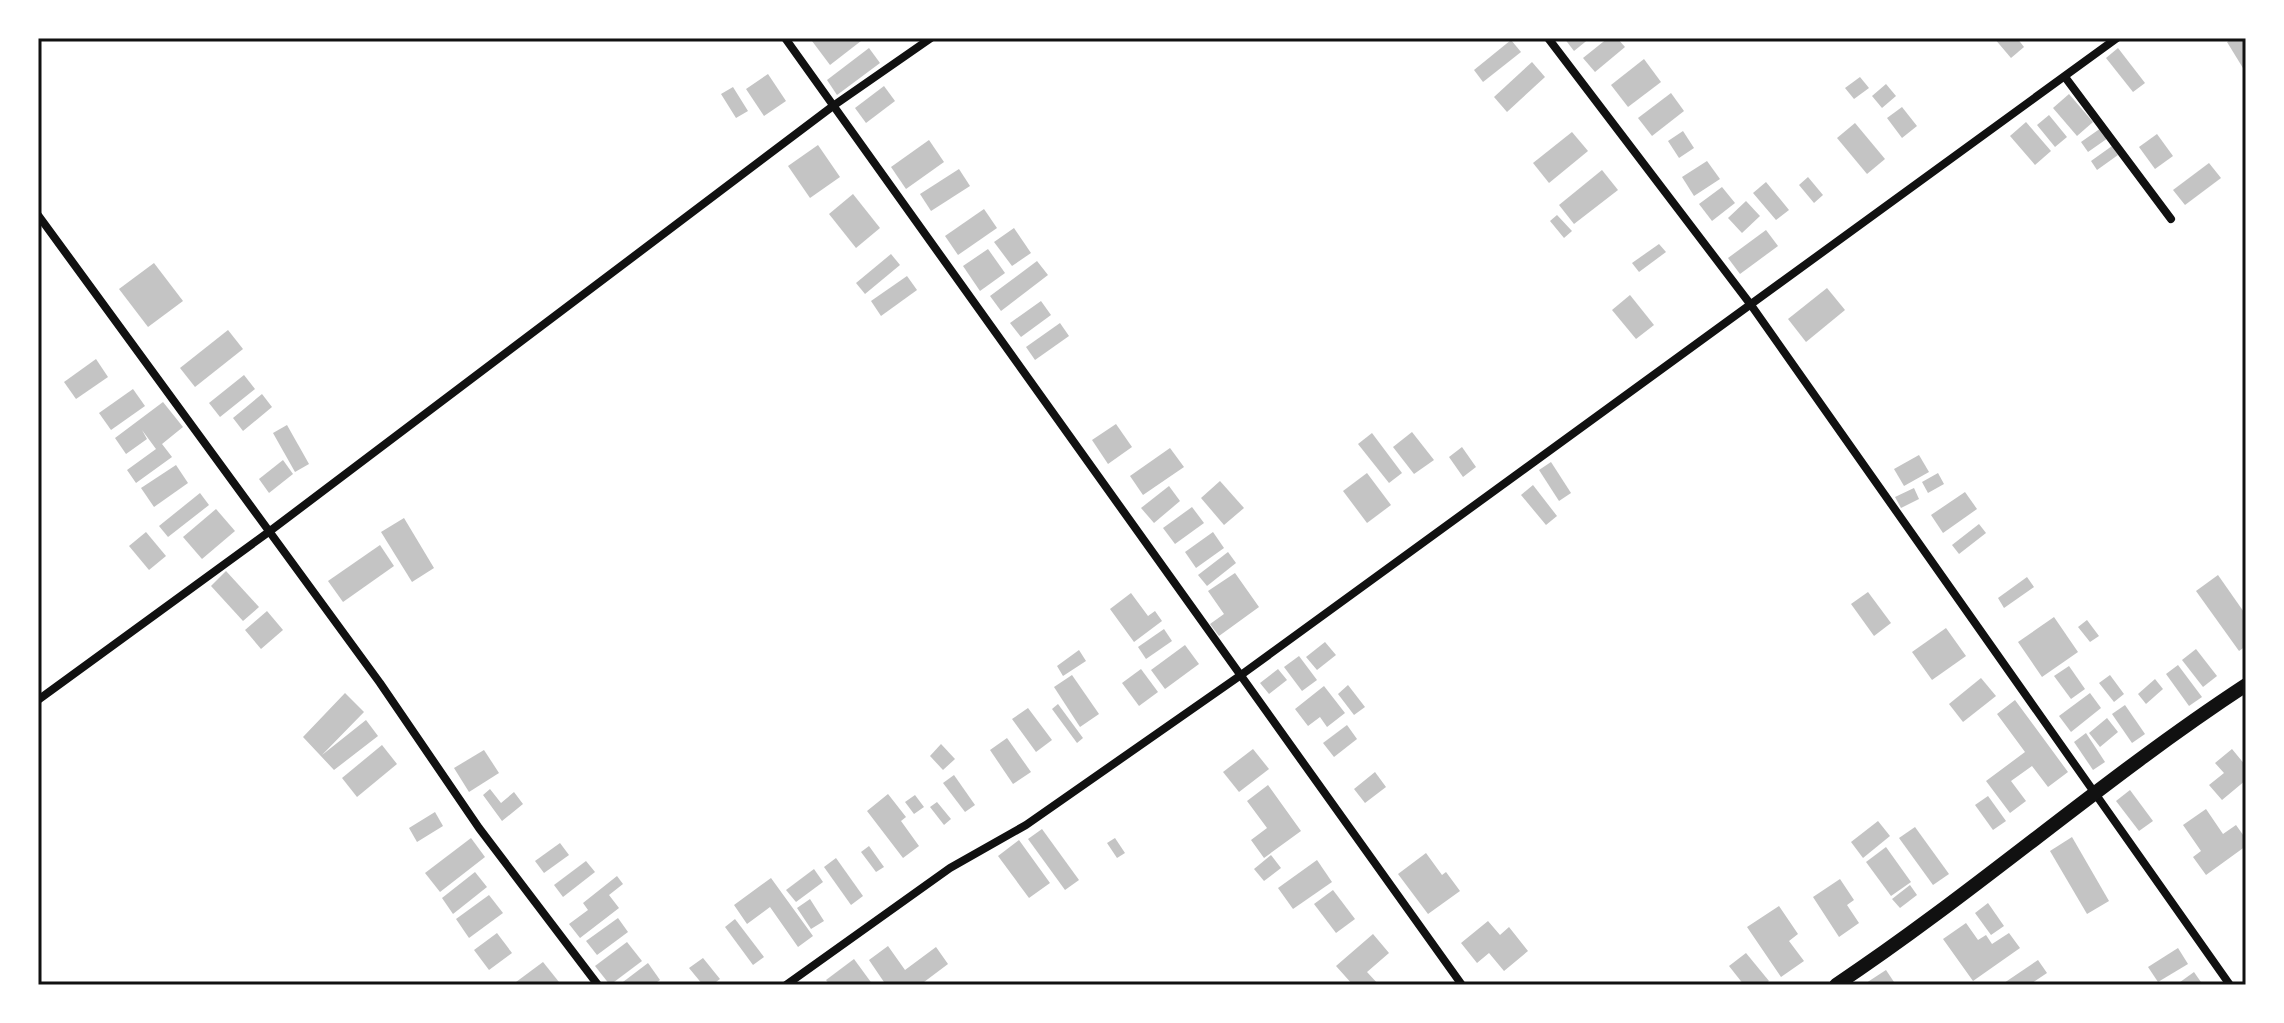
<svg xmlns="http://www.w3.org/2000/svg" width="2284" height="1023" viewBox="0 0 2284 1023" font-family="Inter,sans-serif">
	<rect width="100%" height="100%" fill="#fff"/>
	<!-- building -->
	<g fill="#c4c4c4">
		<path d="M817,38H859L861,41L830,65L812,41Z"/>
		<path d="M1564,38H1590L1574,51Z"/>
		<path d="M1608,38H1617L1625,47L1595,72L1583,58Z"/>
		<path d="M1994,38H2017L2024,47L2011,58Z"/>
		<path d="M2233,38H2244L2246,42V73L2227,42Z"/>
		<path d="M1511,40L1521,52L1483,82L1474,70Z"/>
		<path d="M869,48L880,63L837,95L827,80Z"/>
		<path d="M2118,48L2145,83L2133,92L2106,58Z"/>
		<path d="M1644,59L1661,82L1628,107L1611,85Z"/>
		<path d="M1532,62L1545,77L1507,112L1494,97Z"/>
		<path d="M768,74L786,101L764,116L746,89Z"/>
		<path d="M1860,77L1869,88L1854,99L1845,88Z"/>
		<path d="M1886,84L1896,96L1882,108L1872,96Z"/>
		<path d="M884,86L895,101L866,123L855,108Z"/>
		<path d="M733,87L748,111L736,118L721,94Z"/>
		<path d="M1671,93L1684,111L1652,136L1638,118Z"/>
		<path d="M2069,94L2093,122L2077,136L2053,108Z"/>
		<path d="M1902,107L1917,126L1902,138L1887,118Z"/>
		<path d="M2049,115L2067,137L2055,147L2037,125Z"/>
		<path d="M2026,122L2051,151L2035,165L2010,136Z"/>
		<path d="M1855,123L1885,159L1867,174L1837,138Z"/>
		<path d="M2101,128L2108,138L2088,152L2081,142Z"/>
		<path d="M1683,131L1694,148L1679,158L1668,141Z"/>
		<path d="M1572,132L1588,151L1549,183L1533,163Z"/>
		<path d="M2157,134L2173,156L2155,169L2139,147Z"/>
		<path d="M929,140L944,162L906,189L891,167Z"/>
		<path d="M818,145L840,177L810,198L788,166Z"/>
		<path d="M2112,146L2118,155L2097,170L2091,161Z"/>
		<path d="M1707,161L1720,179L1694,196L1682,177Z"/>
		<path d="M2209,163L2221,178L2185,205L2173,190Z"/>
		<path d="M959,169L970,186L931,211L920,194Z"/>
		<path d="M1602,170L1618,190L1574,224L1559,205Z"/>
		<path d="M1808,177L1823,195L1814,203L1799,185Z"/>
		<path d="M1766,182L1789,210L1776,220L1753,193Z"/>
		<path d="M1722,187L1735,203L1712,221L1699,204Z"/>
		<path d="M853,194L880,228L856,248L829,214Z"/>
		<path d="M1746,201L1760,216L1742,233L1728,218Z"/>
		<path d="M984,209L997,228L958,255L945,236Z"/>
		<path d="M1557,215L1572,231L1564,238L1550,221Z"/>
		<path d="M1014,228L1031,253L1012,266L994,242Z"/>
		<path d="M1766,230L1778,246L1740,274L1728,258Z"/>
		<path d="M1659,244L1666,252L1639,272L1632,263Z"/>
		<path d="M988,249L1005,273L980,291L963,266Z"/>
		<path d="M891,254L900,265L865,294L856,283Z"/>
		<path d="M1037,261L1048,275L1001,311L990,296Z"/>
		<path d="M154,263L183,301L148,327L119,289Z"/>
		<path d="M907,276L917,290L881,316L871,301Z"/>
		<path d="M1827,288L1845,310L1806,342L1788,319Z"/>
		<path d="M1630,295L1654,325L1636,339L1612,310Z"/>
		<path d="M1041,301L1051,315L1021,337L1010,323Z"/>
		<path d="M1060,323L1069,336L1035,360L1026,347Z"/>
		<path d="M228,330L243,349L195,387L180,368Z"/>
		<path d="M96,359L108,377L76,399L64,382Z"/>
		<path d="M244,375L255,389L220,417L209,403Z"/>
		<path d="M133,389L145,406L111,430L99,413Z"/>
		<path d="M262,394L272,407L243,431L233,418Z"/>
		<path d="M163,402L183,427L162,444L172,457L136,483L127,470L156,449L142,430L147,439L126,454L115,438Z"/>
		<path d="M1116,424L1132,447L1108,464L1092,440Z"/>
		<path d="M287,425L309,464L295,472L273,433Z"/>
		<path d="M1412,432L1434,460L1414,474L1393,447Z"/>
		<path d="M1372,433L1402,473L1389,483L1358,444Z"/>
		<path d="M1462,447L1476,467L1463,477L1449,457Z"/>
		<path d="M1170,448L1184,467L1143,495L1130,476Z"/>
		<path d="M1919,455L1929,472L1904,486L1894,469Z"/>
		<path d="M283,460L293,474L269,493L259,479Z"/>
		<path d="M1551,462L1571,493L1559,501L1539,470Z"/>
		<path d="M176,465L188,483L154,507L141,488Z"/>
		<path d="M1367,473L1391,505L1367,523L1343,491Z"/>
		<path d="M1938,473L1944,484L1928,493L1922,482Z"/>
		<path d="M1220,481L1244,508L1224,525L1201,498Z"/>
		<path d="M1533,485L1557,516L1546,525L1521,495Z"/>
		<path d="M1169,486L1180,501L1154,523L1141,508Z"/>
		<path d="M1914,488L1919,499L1901,508L1895,497Z"/>
		<path d="M1965,492L1977,509L1943,533L1931,515Z"/>
		<path d="M200,493L209,505L168,537L159,526Z"/>
		<path d="M1192,507L1204,523L1175,544L1163,528Z"/>
		<path d="M216,509L235,531L202,559L183,537Z"/>
		<path d="M404,518L434,568L412,582L381,532Z"/>
		<path d="M1979,524L1986,533L1959,554L1952,545Z"/>
		<path d="M146,532L166,556L149,570L129,546Z"/>
		<path d="M1213,532L1224,548L1196,568L1185,552Z"/>
		<path d="M380,545L394,566L343,602L328,581Z"/>
		<path d="M1228,552L1236,563L1207,586L1198,575Z"/>
		<path d="M226,571L259,607L243,621L211,586Z"/>
		<path d="M1235,573L1259,607L1219,636L1210,624L1224,614L1208,591Z"/>
		<path d="M2218,575L2246,615V646L2239,651L2196,591Z"/>
		<path d="M2027,577L2034,587L2004,608L1998,598Z"/>
		<path d="M1868,592L1891,623L1874,636L1851,604Z"/>
		<path d="M1131,593L1148,616L1155,611L1162,621L1134,642L1110,609Z"/>
		<path d="M267,611L283,630L261,649L245,630Z"/>
		<path d="M2054,617L2078,652L2042,677L2018,642Z"/>
		<path d="M2087,620L2099,636L2090,642L2078,627Z"/>
		<path d="M1946,628L1966,656L1932,680L1912,652Z"/>
		<path d="M1164,629L1172,641L1146,659L1138,647Z"/>
		<path d="M1325,642L1336,655L1317,670L1306,657Z"/>
		<path d="M1185,645L1199,664L1165,689L1151,670Z"/>
		<path d="M2196,649L2217,676L2203,687L2182,660Z"/>
		<path d="M1079,650L1086,661L1063,676L1057,666Z"/>
		<path d="M1299,656L1317,680L1302,691L1284,667Z"/>
		<path d="M2178,665L2202,697L2189,706L2166,674Z"/>
		<path d="M2069,666L2085,689L2071,699L2054,676Z"/>
		<path d="M1141,669L1158,692L1139,706L1122,683Z"/>
		<path d="M1278,669L1287,680L1269,694L1260,683Z"/>
		<path d="M1072,675L1099,714L1080,727L1054,687Z"/>
		<path d="M2110,675L2124,694L2114,702L2099,683Z"/>
		<path d="M1981,678L1996,696L1963,722L1949,704Z"/>
		<path d="M2155,679L2163,689L2146,704L2138,694Z"/>
		<path d="M1348,685L1365,707L1354,715L1338,694Z"/>
		<path d="M1324,686L1345,713L1327,727L1320,717L1308,726L1295,709Z"/>
		<path d="M345,693L364,712L322,755L366,720L378,736L334,770L303,737Z"/>
		<path d="M2090,693L2101,708L2071,732L2059,716Z"/>
		<path d="M2015,700L2068,772L2048,787L2032,766L2011,781L2026,801L2010,813L1986,781L2025,752L1997,714Z"/>
		<path d="M1058,704L1083,738L1077,743L1052,709Z"/>
		<path d="M2125,705L2145,734L2132,743L2112,714Z"/>
		<path d="M1028,708L1052,740L1036,752L1012,719Z"/>
		<path d="M2107,718L2118,732L2100,747L2089,733Z"/>
		<path d="M1347,725L1357,739L1334,757L1323,743Z"/>
		<path d="M2086,733L2105,762L2093,770L2074,742Z"/>
		<path d="M1007,738L1031,772L1013,784L990,750Z"/>
		<path d="M941,744L955,759L943,770L930,756Z"/>
		<path d="M382,745L397,764L357,797L342,778Z"/>
		<path d="M1253,749L1269,769L1239,792L1223,772Z"/>
		<path d="M2232,749L2246,766V780L2222,800L2209,785L2224,773L2215,763Z"/>
		<path d="M484,750L499,773L469,792L454,768Z"/>
		<path d="M1375,772L1386,787L1365,803L1354,789Z"/>
		<path d="M954,775L975,805L965,812L943,783Z"/>
		<path d="M1268,785L1301,831L1264,858L1251,840L1267,828L1247,801Z"/>
		<path d="M490,789L501,803L514,792L523,804L502,821L483,795Z"/>
		<path d="M2130,790L2153,821L2139,831L2116,801Z"/>
		<path d="M888,794L906,817L901,821L919,846L903,858L867,811Z"/>
		<path d="M915,795L924,807L914,814L905,802Z"/>
		<path d="M1988,796L2006,821L1993,830L1975,805Z"/>
		<path d="M937,802L951,819L944,825L930,807Z"/>
		<path d="M2206,809L2223,834L2236,825L2246,839V846L2206,875L2193,857L2201,851L2183,825Z"/>
		<path d="M435,812L443,826L417,842L409,828Z"/>
		<path d="M1878,821L1890,836L1863,858L1851,842Z"/>
		<path d="M1915,827L1949,874L1933,885L1899,838Z"/>
		<path d="M1042,829L1079,880L1065,890L1028,839Z"/>
		<path d="M2072,837L2109,901L2087,914L2050,851Z"/>
		<path d="M471,838L485,857L440,892L425,873Z"/>
		<path d="M1115,838L1125,853L1117,858L1107,843Z"/>
		<path d="M1019,840L1050,883L1029,898L998,856Z"/>
		<path d="M560,843L569,855L544,873L535,861Z"/>
		<path d="M869,846L884,867L876,872L861,852Z"/>
		<path d="M1886,847L1911,882L1891,896L1866,862Z"/>
		<path d="M1426,853L1442,875L1446,872L1460,891L1428,914L1398,874Z"/>
		<path d="M1271,855L1281,868L1264,881L1254,869Z"/>
		<path d="M836,858L863,896L851,905L824,867Z"/>
		<path d="M1317,860L1332,882L1293,909L1278,888Z"/>
		<path d="M586,861L595,872L563,897L554,885Z"/>
		<path d="M814,869L823,882L796,902L786,890Z"/>
		<path d="M475,872L487,887L453,914L442,898Z"/>
		<path d="M617,876L623,884L609,895L619,908L580,938L569,924L588,910L583,903Z"/>
		<path d="M771,878L813,936L798,947L770,907L747,924L734,905Z"/>
		<path d="M1840,879L1854,900L1847,905L1859,923L1839,937L1813,897Z"/>
		<path d="M1910,885L1917,895L1900,908L1892,899Z"/>
		<path d="M1333,890L1355,919L1336,933L1314,904Z"/>
		<path d="M489,895L503,913L469,938L456,919Z"/>
		<path d="M810,899L824,921L811,929L797,908Z"/>
		<path d="M1988,903L2004,926L1991,935L1975,913Z"/>
		<path d="M1779,906L1798,934L1789,941L1804,961L1781,977L1747,927Z"/>
		<path d="M618,918L628,932L597,955L586,941Z"/>
		<path d="M735,919L764,957L753,965L725,927Z"/>
		<path d="M1488,921L1500,935L1509,927L1528,951L1504,971L1489,953L1477,963L1461,943Z"/>
		<path d="M1966,923L1978,940L1986,935L1992,944L2009,933L2020,948L1973,981L1943,939Z"/>
		<path d="M497,933L512,953L489,970L474,950Z"/>
		<path d="M1373,934L1389,953L1367,972L1379,985H1353L1336,966Z"/>
		<path d="M627,942L642,961L610,985L595,966Z"/>
		<path d="M888,946L905,970L936,947L948,964L920,985H886L869,960Z"/>
		<path d="M2178,948L2188,964L2158,982L2148,967Z"/>
		<path d="M1746,953L1769,981L1764,985H1744L1729,966Z"/>
		<path d="M703,958L720,979L712,985H703L689,968Z"/>
		<path d="M854,959L873,985H830L826,980Z"/>
		<path d="M2038,960L2047,973L2029,985H2001Z"/>
		<path d="M543,962L559,982L555,985H512Z"/>
		<path d="M648,963L660,980L653,985H619Z"/>
		<path d="M1886,970L1896,985H1863Z"/>
		<path d="M2194,972L2203,985H2176Z"/>
	</g>
	<g fill="none" stroke-linecap="round" stroke-linejoin="round">
		<!-- minor -->
		<g stroke="#111" stroke-width="8">
			<path d="M785,38L1462,985"/>
			<path d="M1548,38L1751,305L2230,985"/>
			<path d="M2065,77L2171,219"/>
			<path d="M38,215L380,683L479,828L598,985"/>
			<path d="M38,700L270,531L833,106L931,38"/>
			<path d="M786,985L950,868L1026,825L1241,675L2117,38"/>
		</g>
		<!-- tertiary -->
		<path stroke="#111" stroke-width="14" d="M1836,985C1977,891 2104,778 2246,685"/>
	</g>
	<!-- border -->
	<rect width="2284" height="1023" fill="none" stroke="#ffffff" stroke-width="80"/>
	<rect x="40" y="40" width="2204" height="943" fill="none" stroke="#111" stroke-width="3"/>
</svg>
